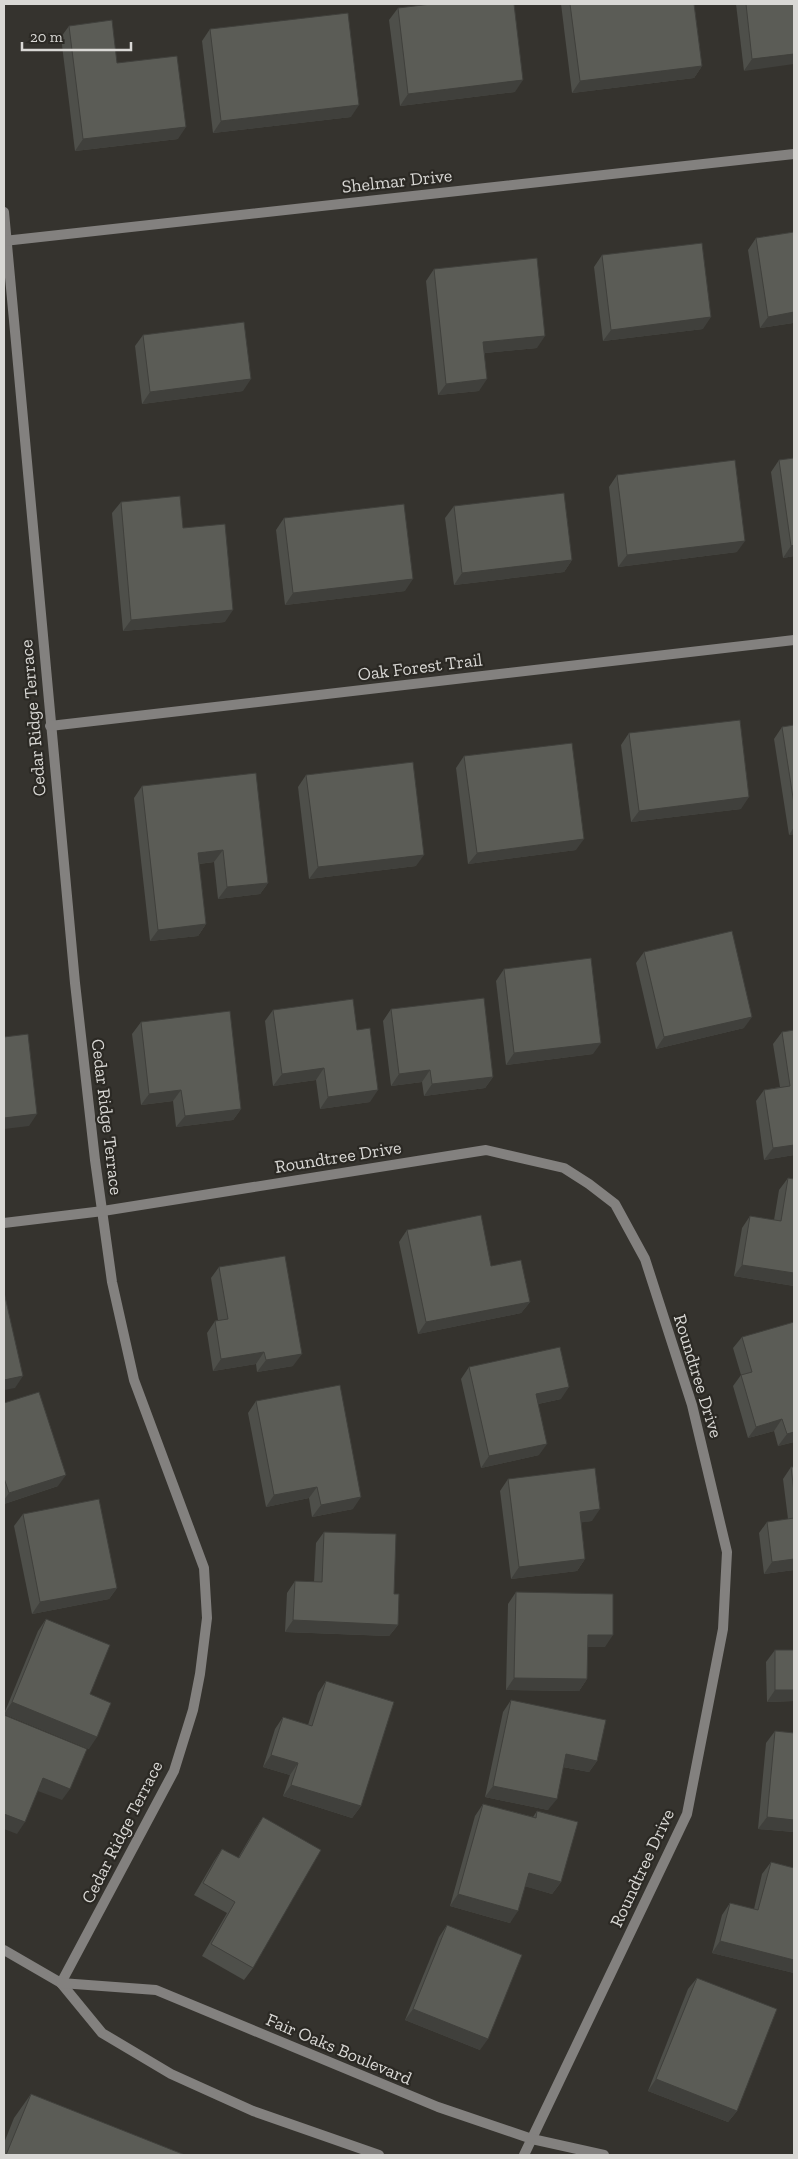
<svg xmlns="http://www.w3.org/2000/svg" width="798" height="2159" viewBox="0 0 798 2159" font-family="'Zilla Slab',serif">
	<rect width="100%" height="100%" fill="#35332e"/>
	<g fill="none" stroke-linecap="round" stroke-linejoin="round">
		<!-- street -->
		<g stroke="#83817f" stroke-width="10">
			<path d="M4,212L75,983L95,1160L112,1282L134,1380L204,1568L207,1618L200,1674L193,1710L174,1771L61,1983"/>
			<path d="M4,241L794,154"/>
			<path d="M50,726L794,640"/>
			<path d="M4,1223L103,1211L486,1150L564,1168L589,1184L615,1204L645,1259L692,1405L727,1552L723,1629L687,1814L524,2155"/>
			<path d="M4,1950L61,1983L102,2033L171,2074L253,2111L379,2155"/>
			<path d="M61,1983L156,1990L438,2107L532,2139L604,2155"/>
		</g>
	</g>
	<!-- wall -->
	<g fill="#4e4f4a">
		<path d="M561,4H694L702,66L694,78L572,93Z"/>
		<path d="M736,4H794L744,71Z"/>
		<path d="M398,8L515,92L400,106L389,20Z"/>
		<path d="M69,26L117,63L178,139L75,151L61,37Z"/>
		<path d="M210,29L351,117L213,133L202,41Z"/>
		<path d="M794,232V334L793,323L760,328L748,250L756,238Z"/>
		<path d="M602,255L703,329L603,341L594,267Z"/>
		<path d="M434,269L537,348L485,353L479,391L438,395L426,281Z"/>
		<path d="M143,335L243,391L142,404L135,346Z"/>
		<path d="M794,458V556L783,558L771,472L779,460Z"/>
		<path d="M617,475L737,552L618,567L609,487Z"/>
		<path d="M121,502L183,528L225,622L123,631L112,513Z"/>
		<path d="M454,506L572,560L564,572L454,585L445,518Z"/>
		<path d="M284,518L405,591L285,605L276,530Z"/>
		<path d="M794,725V834L789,835L774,739L782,727Z"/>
		<path d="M629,733L741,809L631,822L621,745Z"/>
		<path d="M464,756L576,850L468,864L456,768Z"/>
		<path d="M306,775L416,866L309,879L298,787Z"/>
		<path d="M142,786L268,883L260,894L218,899L214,862L199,864L206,924L198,936L150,941L134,798Z"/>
		<path d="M644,952L744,1028L656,1049L636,963Z"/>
		<path d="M504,969L593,1054L506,1065L496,981Z"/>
		<path d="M391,1009L493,1077L485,1088L424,1096L422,1082L391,1086L383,1021Z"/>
		<path d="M273,1010L370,1102L320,1109L316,1080L273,1086L265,1021Z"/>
		<path d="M141,1022L241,1109L233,1120L176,1127L173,1101L141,1105L132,1034Z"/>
		<path d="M794,1030V1155L764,1160L756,1101L764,1090L780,1087L773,1044L782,1032Z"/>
		<path d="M788,1178L794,1286L734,1276L742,1228L750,1216L774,1220L779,1190Z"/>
		<path d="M407,1230L530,1302L521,1313L418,1334L399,1242Z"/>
		<path d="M219,1267L293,1366L257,1372L256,1364L213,1371L207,1333L215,1321L218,1320L211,1278Z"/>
		<path d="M742,1337L794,1442L778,1446L774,1431L748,1438L733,1386L741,1375L733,1348Z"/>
		<path d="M469,1367L561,1399L538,1404L539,1455L481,1468L461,1379Z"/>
		<path d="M256,1401L353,1509L312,1517L309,1498L266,1507L248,1413Z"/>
		<path d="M4,1403L58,1486L4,1504Z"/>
		<path d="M791,1467H794V1570L764,1574L759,1533L767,1522L788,1519L783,1479Z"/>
		<path d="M508,1479L592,1521L581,1522L585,1559L577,1571L511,1579L500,1491Z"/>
		<path d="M23,1514L117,1588L109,1599L32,1614L14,1526Z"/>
		<path d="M324,1532L394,1594L398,1625L389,1636L285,1632L287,1593L295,1581L314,1582L316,1543Z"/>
		<path d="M516,1592L605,1647H587V1679L579,1691L506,1690L508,1604Z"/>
		<path d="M46,1619L90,1694L89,1749L4,1714L38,1631Z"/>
		<path d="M775,1650H794V1701L767,1702L766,1662Z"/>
		<path d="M326,1681L361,1806L352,1818L283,1796L290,1775L263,1767L275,1729L283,1717L308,1725L318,1693Z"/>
		<path d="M511,1700L597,1761L589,1772L563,1767L548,1810L485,1797L503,1712Z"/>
		<path d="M775,1731L794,1733V1832L758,1829L766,1743Z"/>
		<path d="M483,1804L533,1817L537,1811L561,1882L552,1894L525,1886L510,1923L450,1906L475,1816Z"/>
		<path d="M263,1817L253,1968L244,1980L202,1956L227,1913L194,1895L214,1861L222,1849L238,1858L255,1829Z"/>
		<path d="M771,1862L794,1868V1973L712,1953L722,1915L730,1903L754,1909L762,1874Z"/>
		<path d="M447,1925L480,2050L405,2020L439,1937Z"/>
		<path d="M697,1978L737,2111L728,2122L648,2091L688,1989Z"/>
		<path d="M31,2094L185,2155H4V2143L14,2118Z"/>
	</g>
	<!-- shaded-wall -->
	<g fill="#40403c">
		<path d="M794,54V64L744,71L752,59Z"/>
		<path d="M702,66L694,78L572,93L580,81Z"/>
		<path d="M523,80L515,92L400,106L408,94Z"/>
		<path d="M359,105L351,117L213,133L221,121Z"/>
		<path d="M186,127L178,139L75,151L83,139Z"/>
		<path d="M794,312V321L793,323L760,328L768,317Z"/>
		<path d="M711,317L703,329L603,341L611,330Z"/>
		<path d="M545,336L537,348L475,354L483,342Z"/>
		<path d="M251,379L243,391L142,404L150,392Z"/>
		<path d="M487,379L479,391L438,395L446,384Z"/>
		<path d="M745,541L737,552L618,567L627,555Z"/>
		<path d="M794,545V556L783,558L791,546Z"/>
		<path d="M572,560L564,572L454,585L462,573Z"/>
		<path d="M413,579L405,591L285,605L293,593Z"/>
		<path d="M233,610L225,622L123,631L131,620Z"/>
		<path d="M749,797L741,809L631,822L639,811Z"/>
		<path d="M794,827V834L789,835Z"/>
		<path d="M584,839L576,850L468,864L477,853Z"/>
		<path d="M223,850L214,862L190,865L198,853Z"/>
		<path d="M424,855L416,866L309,879L318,867Z"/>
		<path d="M268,883L260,894L218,899L227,887Z"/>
		<path d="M206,924L198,936L150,941L158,930Z"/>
		<path d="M752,1017L744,1028L656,1049L664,1037Z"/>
		<path d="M601,1043L593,1054L506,1065L514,1053Z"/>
		<path d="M324,1068L316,1080L273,1086L282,1074Z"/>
		<path d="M430,1070L422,1082L391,1086L399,1074Z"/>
		<path d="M493,1077L485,1088L424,1096L432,1084Z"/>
		<path d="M181,1090L173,1101L141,1105L149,1094Z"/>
		<path d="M378,1090L370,1102L320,1109L328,1097Z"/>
		<path d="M241,1109L233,1120L176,1127L185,1116Z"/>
		<path d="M37,1114L29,1126L4,1129V1118Z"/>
		<path d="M794,1145V1155L764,1160L773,1148Z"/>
		<path d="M742,1265L794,1273V1286L734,1276Z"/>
		<path d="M530,1302L521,1313L418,1334L426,1322Z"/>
		<path d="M264,1352L256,1364L213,1371L221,1359Z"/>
		<path d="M302,1354L293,1366L257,1372L266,1360Z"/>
		<path d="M23,1376L15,1388L4,1390V1380Z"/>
		<path d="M569,1387L561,1399L528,1406L536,1394Z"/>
		<path d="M782,1419L774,1431L748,1438L756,1427Z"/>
		<path d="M794,1432V1442L778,1446L787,1434Z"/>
		<path d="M547,1444L539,1455L481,1468L489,1456Z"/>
		<path d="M66,1475L58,1486L4,1504V1500L9,1493Z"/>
		<path d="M317,1487L309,1498L266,1507L274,1495Z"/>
		<path d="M361,1497L353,1509L312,1517L321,1505Z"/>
		<path d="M600,1509L592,1521L571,1524L580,1512Z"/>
		<path d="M585,1559L577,1571L511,1579L519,1567Z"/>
		<path d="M794,1559V1570L764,1574L772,1562Z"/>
		<path d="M117,1588L109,1599L32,1614L40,1602Z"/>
		<path d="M293,1620L398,1625L389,1636L285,1632Z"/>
		<path d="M588,1635H613L605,1647H579Z"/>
		<path d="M514,1678L587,1679L579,1691L506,1690Z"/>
		<path d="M775,1690H794V1701L767,1702Z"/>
		<path d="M12,1702L97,1737L89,1749L4,1714Z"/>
		<path d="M566,1754L597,1761L589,1772L558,1766Z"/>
		<path d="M271,1755L298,1763L290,1775L263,1767Z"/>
		<path d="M43,1778L70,1789L62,1800L35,1790Z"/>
		<path d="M291,1785L361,1806L352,1818L283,1796Z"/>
		<path d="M493,1786L557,1799L548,1810L485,1797Z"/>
		<path d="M4,1814L25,1822L17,1834L4,1829Z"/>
		<path d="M767,1817L794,1820V1832L758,1829Z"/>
		<path d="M529,1873L561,1882L552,1894L520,1885Z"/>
		<path d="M458,1894L518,1911L510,1923L450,1906Z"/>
		<path d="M720,1941L794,1960V1973L712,1953Z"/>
		<path d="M413,2009L488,2039L480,2050L405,2020Z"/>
		<path d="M656,2079L737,2111L728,2122L648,2091Z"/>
	</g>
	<!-- building -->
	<g fill="#5b5c56" stroke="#40403c">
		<path d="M431,4H514L523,80L408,94L398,8Z"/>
		<path d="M570,4H694L702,66L580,81Z"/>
		<path d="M746,4H794V54L752,59Z"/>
		<path d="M348,13L359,105L221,121L210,29Z"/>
		<path d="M112,20L117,63L177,56L186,127L83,139L69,26Z"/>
		<path d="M794,232V312L768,317L756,238Z"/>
		<path d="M702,243L711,317L611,330L602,255Z"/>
		<path d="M537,258L545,336L483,342L487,379L446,384L434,269Z"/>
		<path d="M244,322L251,379L150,392L143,335Z"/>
		<path d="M794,458V545L791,546L779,460Z"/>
		<path d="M735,460L745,541L627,555L617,475Z"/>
		<path d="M564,493L572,560L462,573L454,506Z"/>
		<path d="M180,496L183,528L225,524L233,610L131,620L121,502Z"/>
		<path d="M404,504L413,579L293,593L284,518Z"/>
		<path d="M740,720L749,797L639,811L629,733Z"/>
		<path d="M794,725V804L782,727Z"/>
		<path d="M572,743L584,839L477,853L464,756Z"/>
		<path d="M413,762L424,855L318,867L306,775Z"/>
		<path d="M256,773L268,883L227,887L223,850L198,853L206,924L158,930L142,786Z"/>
		<path d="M732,931L752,1017L664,1037L644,952Z"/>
		<path d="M591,958L601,1043L514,1053L504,969Z"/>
		<path d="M484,998L493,1077L432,1084L430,1070L399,1074L391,1009Z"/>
		<path d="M353,999L357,1030L370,1028L378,1090L328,1097L324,1068L282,1074L273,1010Z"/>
		<path d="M230,1011L241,1109L185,1116L181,1090L149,1094L141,1022Z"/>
		<path d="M794,1030V1145L773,1148L764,1090L790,1086L782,1032Z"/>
		<path d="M28,1034L37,1114L4,1118V1037Z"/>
		<path d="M788,1178L794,1179V1273L742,1265L750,1216L781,1221Z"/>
		<path d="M481,1215L491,1266L521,1260L530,1302L426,1322L407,1230Z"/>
		<path d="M285,1256L302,1354L266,1360L264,1352L221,1359L215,1321L228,1319L219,1267Z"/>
		<path d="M4,1292L23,1376L4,1380Z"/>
		<path d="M794,1322V1432L787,1434L782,1419L756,1427L741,1375L752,1372L742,1337Z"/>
		<path d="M560,1347L569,1387L536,1394L547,1444L489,1456L469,1367Z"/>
		<path d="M340,1385L361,1497L321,1505L317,1487L274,1495L256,1401Z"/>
		<path d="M39,1392L66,1475L9,1493L4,1478V1403Z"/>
		<path d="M791,1467H794V1492Z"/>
		<path d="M595,1468L600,1509L580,1512L585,1559L519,1567L508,1479Z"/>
		<path d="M99,1499L117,1588L40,1602L23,1514Z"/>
		<path d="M794,1518V1559L772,1562L767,1522Z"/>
		<path d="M324,1532L396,1534L394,1594H399L398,1625L293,1620L295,1581L322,1582Z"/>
		<path d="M516,1592L613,1594V1635H588L587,1679L514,1678Z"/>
		<path d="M46,1619L110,1645L90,1694L111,1703L97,1737L12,1702Z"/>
		<rect x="775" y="1650" width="19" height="40"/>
		<path d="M326,1681L394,1702L361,1806L291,1785L298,1763L271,1755L283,1717L312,1726Z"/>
		<path d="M511,1700L606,1720L597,1761L566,1754L557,1799L493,1786Z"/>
		<path d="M4,1715L87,1749L70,1789L43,1778L25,1822L4,1814Z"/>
		<path d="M775,1731L794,1733V1820L767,1817Z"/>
		<path d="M483,1804L536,1818L537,1811L578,1822L561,1882L529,1873L518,1911L458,1894Z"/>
		<path d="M263,1817L321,1850L253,1968L211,1944L235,1902L203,1883L222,1849L239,1858Z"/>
		<path d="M771,1862L794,1868V1960L720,1941L730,1903L758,1910Z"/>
		<path d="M447,1925L522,1955L488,2039L413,2009Z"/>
		<path d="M697,1978L777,2009L737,2111L656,2079Z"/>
		<path d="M31,2094L185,2155H6Z"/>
	</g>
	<g text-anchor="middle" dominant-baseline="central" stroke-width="4.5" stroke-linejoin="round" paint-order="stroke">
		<!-- street labels -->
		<g font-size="18" fill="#d9d8d5" stroke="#2b2924">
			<text transform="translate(397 181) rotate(-6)">Shelmar Drive</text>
			<text transform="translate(420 667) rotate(-7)">Oak Forest Trail</text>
			<text transform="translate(33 718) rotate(-95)">Cedar Ridge Terrace</text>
			<text transform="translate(107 1117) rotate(83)">Cedar Ridge Terrace</text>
			<text transform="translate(338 1157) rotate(-9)">Roundtree Drive</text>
			<text transform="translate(698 1376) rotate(73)">Roundtree Drive</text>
			<text transform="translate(122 1832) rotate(-63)">Cedar Ridge Terrace</text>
			<text transform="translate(642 1868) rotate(-65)">Roundtree Drive</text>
			<text transform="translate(339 2049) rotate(23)">Fair Oaks Boulevard</text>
		</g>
	</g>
	<!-- border -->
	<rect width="798" height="2159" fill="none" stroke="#d9d8d5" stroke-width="10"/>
	<!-- scale -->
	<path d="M22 42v8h109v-8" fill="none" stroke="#d9d8d5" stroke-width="2.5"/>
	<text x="30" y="42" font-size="15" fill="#d9d8d5" stroke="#2b2924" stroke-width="4" paint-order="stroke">20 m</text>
</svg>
